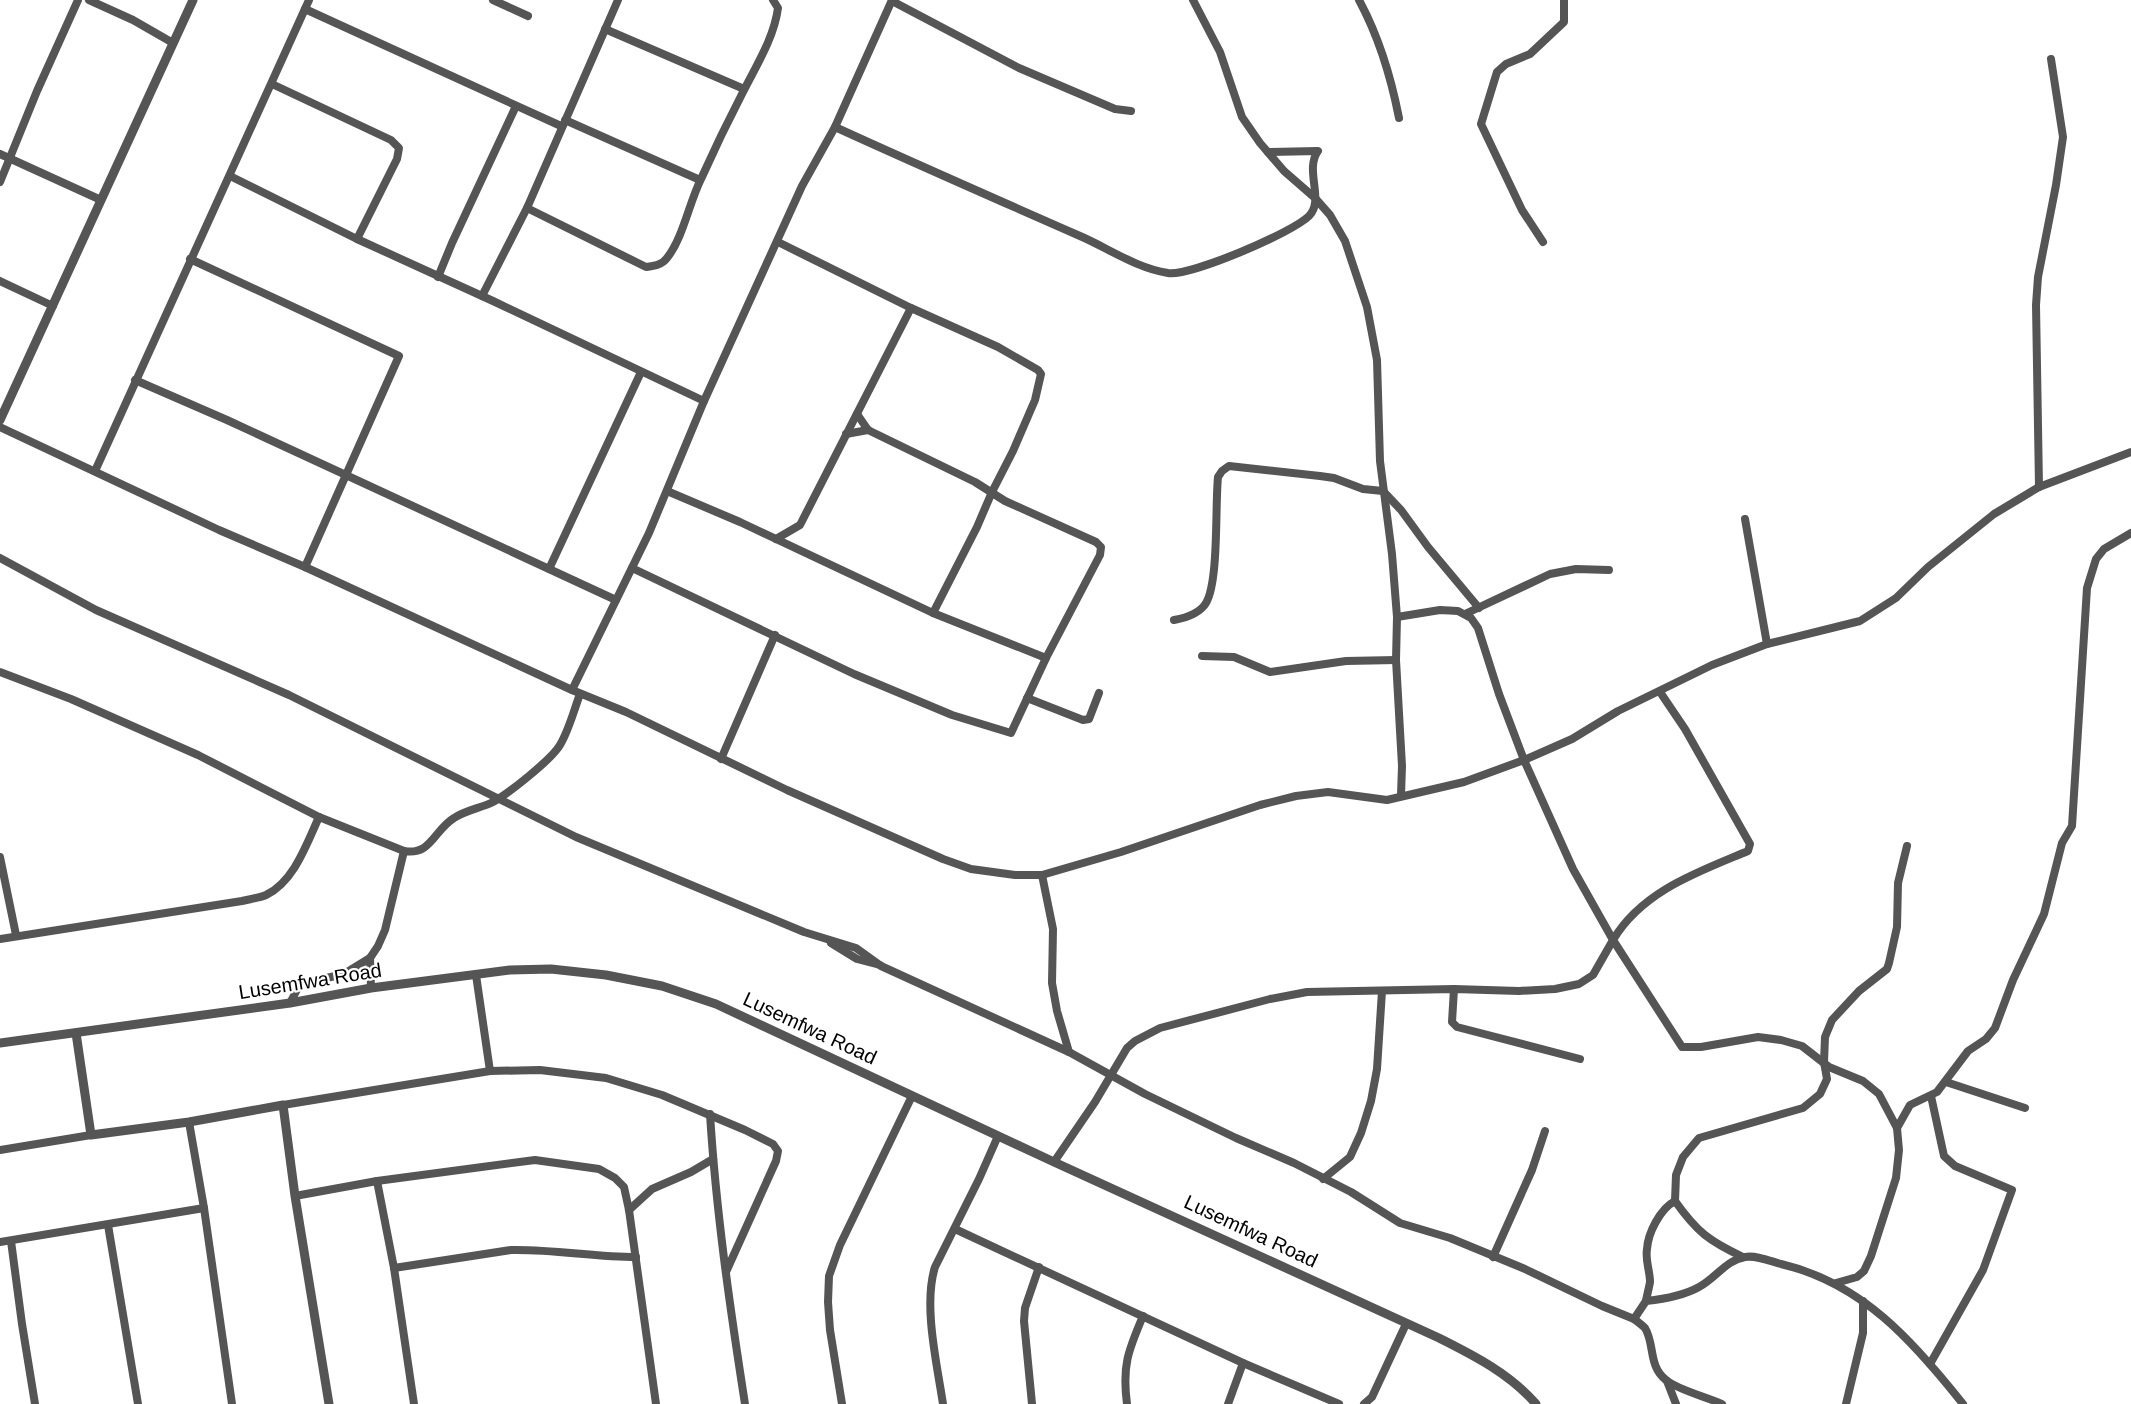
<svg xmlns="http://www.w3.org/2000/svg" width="2131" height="1404" viewBox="0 0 2131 1404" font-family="Helvetica,sans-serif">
	<rect width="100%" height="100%" fill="#fff"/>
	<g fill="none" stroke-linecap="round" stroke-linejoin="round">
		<!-- minor -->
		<g stroke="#555" stroke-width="8">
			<path d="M89,0L133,20L173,43"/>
			<path d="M493,0L528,16"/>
			<path d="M1193,0L1220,52L1242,117L1260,143L1284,171L1315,198L1330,215L1345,241L1367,307L1377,360L1380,461L1392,554L1397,617L1396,660L1402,766L1401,795"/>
			<path d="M1359,0C1379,37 1391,77 1399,118"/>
			<path d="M892,1L1019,68L1115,109L1131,111"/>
			<path d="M305,9L561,126"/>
			<path d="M605,29L744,89"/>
			<path d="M272,84L391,140L399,148L397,159L357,239"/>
			<path d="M565,120L700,180"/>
			<path d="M835,127C916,164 998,200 1080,236C1108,248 1136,268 1168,273C1191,276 1292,233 1309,216C1325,200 1304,170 1318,151L1268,152"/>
			<path d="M0,154L101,200"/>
			<path d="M230,176L357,239L493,301L704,401"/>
			<path d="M0,182L37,91L78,0"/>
			<path d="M527,208L646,267C654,266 662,265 667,258C683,238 689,203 701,179C714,150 728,121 743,92C756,66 774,38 778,8L773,0"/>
			<path d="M778,242L911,308L998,347L1038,370L1041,374L1035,400L1013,451L992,492L977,527L933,613"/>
			<path d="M1543,242L1522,210L1481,124L1497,72L1506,64L1530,54L1564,22V0"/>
			<path d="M190,259L399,356L305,567"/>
			<path d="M438,277L452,243L516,106"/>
			<path d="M0,281L53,306"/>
			<path d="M482,296L527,208L618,0"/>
			<path d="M135,380L227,420L616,600"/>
			<path d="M0,427L219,530L305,567L572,690L626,712L787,790L943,859L971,869L1015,875H1042L1121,852L1260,805L1296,796L1328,792L1387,800L1464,782L1524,760L1573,869L1613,940L1593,975L1579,984L1555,989L1519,991L1454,989L1307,992L1270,999L1160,1028L1135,1041L1127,1048L1095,1102L1054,1162"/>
			<path d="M846,434L868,430"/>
			<path d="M95,471L309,0"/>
			<path d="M2039,487L2036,305L2038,277L2056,185L2063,137L2051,59"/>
			<path d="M667,491L740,522L933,613L1046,658"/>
			<path d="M1745,519L1767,644"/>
			<path d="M776,539L800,525L911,308"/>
			<path d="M0,558L96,610L289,695L576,837L804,932L856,948L881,966L1069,1052L1145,1094L1236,1138L1294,1163L1351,1192L1400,1223L1450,1238L1525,1269L1602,1306L1634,1319L1646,1301C1665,1299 1683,1296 1699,1287C1715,1279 1726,1260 1745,1257C1756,1255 1770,1261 1781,1264C1862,1283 1913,1341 1963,1404"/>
			<path d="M632,568L854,674L952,715L1011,733L1046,658L1100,555L1101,547L1096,542L1005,501L975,482L868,430L857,414"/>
			<path d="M549,569L641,372"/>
			<path d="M1465,614L1550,574L1576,569L1609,570"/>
			<path d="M1397,617L1440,610L1458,611L1471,618L1478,628L1499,694L1524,760L1572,739L1618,711L1712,665L1767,644L1860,621L1896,598L1928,567L1994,514L2039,487L2131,452"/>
			<path d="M1174,620C1185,618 1200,613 1206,603C1219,581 1215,506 1218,477L1222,471L1229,466L1320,476L1334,478L1363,489L1383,491L1401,510L1428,547L1479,608"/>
			<path d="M1202,656L1234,657L1270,672L1346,661L1396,660"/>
			<path d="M0,672L71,699L198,755L319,817L404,851C431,856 434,830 454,818C466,810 481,808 493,802C508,794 552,759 560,745C569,730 574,710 580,694"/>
			<path d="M572,690L649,533L704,401L802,186L835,127L892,0"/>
			<path d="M1660,692L1685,729L1750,844L1748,851C1698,872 1642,891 1613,940L1682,1047H1701L1758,1037L1781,1040L1802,1046L1829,1067L1863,1081L1879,1094L1897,1128L1899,1150L1896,1178L1871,1256L1864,1271L1857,1277L1836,1283"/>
			<path d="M1027,698L1083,720L1089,719L1099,693"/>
			<path d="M721,759L775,635"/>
			<path d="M0,857L16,935"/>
			<path d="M1042,875L1053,929L1052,983L1057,1011L1069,1052"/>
			<path d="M0,939L242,901C250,899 259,898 266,895C294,882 307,843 319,817"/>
			<path d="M831,943L857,959L880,965"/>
			<path d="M476,975L490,1071"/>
			<path d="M371,988L370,958L378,946L385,930L404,851"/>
			<path d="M1454,989L1452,1022L1457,1027L1580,1059"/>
			<path d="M290,1003L300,984L344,974L370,958"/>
			<path d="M1946,1082L2025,1108"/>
			<path d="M283,1105L490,1071L540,1070L606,1078L662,1095L745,1130L773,1144L778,1151L776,1161L726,1272"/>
			<path d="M710,1114C716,1211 730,1308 745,1404"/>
			<path d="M189,1122L204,1208L232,1404"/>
			<path d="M1897,1128L1910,1105L1937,1092L1968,1051L1986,1039L1995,1028L2013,980L2044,914L2062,843L2072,826L2087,588L2096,559L2104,549L2131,533"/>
			<path d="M0,1150L91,1135"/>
			<path d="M1323,1179L1350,1157L1361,1133L1371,1101L1377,1069L1382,991"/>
			<path d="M377,1181L394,1268L414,1404"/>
			<path d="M295,1196L377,1181L535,1160L599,1169L615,1178L624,1187L629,1210L656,1404"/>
			<path d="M629,1210L652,1189L691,1172L713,1159"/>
			<path d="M108,1225L138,1404"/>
			<path d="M955,1229L1243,1363L1339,1404"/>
			<path d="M11,1241L22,1324L35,1404"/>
			<path d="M0,1242L204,1208"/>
			<path d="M1493,1257L1532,1170L1545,1131"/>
			<path d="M1743,1257C1709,1241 1697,1232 1675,1201L1676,1175L1683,1157L1699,1138L1803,1108L1820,1094L1827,1079L1824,1062L1825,1037L1832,1020L1859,991L1887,969L1889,963L1897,927L1898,883L1907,846"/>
			<path d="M394,1268L511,1250C553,1249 594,1257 636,1257"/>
			<path d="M1646,1301C1647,1295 1649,1288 1650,1282C1650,1271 1645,1260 1647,1249C1648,1233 1660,1209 1675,1201"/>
			<path d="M1634,1319C1638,1322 1642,1325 1645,1328C1655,1344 1648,1366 1666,1380C1678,1390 1707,1397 1722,1404"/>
			<path d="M1930,1364L1983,1270L2012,1190L1955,1166L1944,1156L1931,1096"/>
			<path d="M1667,1381L1676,1404"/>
			<path d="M842,1404L830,1330L828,1302L829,1276L840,1245L912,1096"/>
			<path d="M943,1404C937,1364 923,1305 935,1267L979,1179L998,1136"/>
			<path d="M1032,1404L1024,1321L1025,1308L1039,1267"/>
			<path d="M1127,1404C1122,1366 1128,1351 1143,1316"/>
			<path d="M1228,1404L1243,1363"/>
			<path d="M1364,1404L1372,1397L1406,1324"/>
			<path d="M1846,1404L1863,1333V1301"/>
		</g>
		<!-- tertiary -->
		<g stroke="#555" stroke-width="9">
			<path d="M0,420L193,0"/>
			<path d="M76,1033L91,1135L189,1122L283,1105L295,1196L329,1404"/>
			<path d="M0,1043L290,1003L371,988L510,970L551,969L606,975L662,986L716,1004L1054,1162L1439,1338C1475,1356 1510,1374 1536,1404"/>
		</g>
	</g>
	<g text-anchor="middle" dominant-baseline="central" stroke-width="4.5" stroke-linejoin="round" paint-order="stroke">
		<!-- street labels -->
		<g font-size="20" fill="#000" stroke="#fff">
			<text transform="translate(310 981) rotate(-9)">Lusemfwa Road</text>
			<text transform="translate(810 1028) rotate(25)">Lusemfwa Road</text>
			<text transform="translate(1251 1231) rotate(25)">Lusemfwa Road</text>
		</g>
	</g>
</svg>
